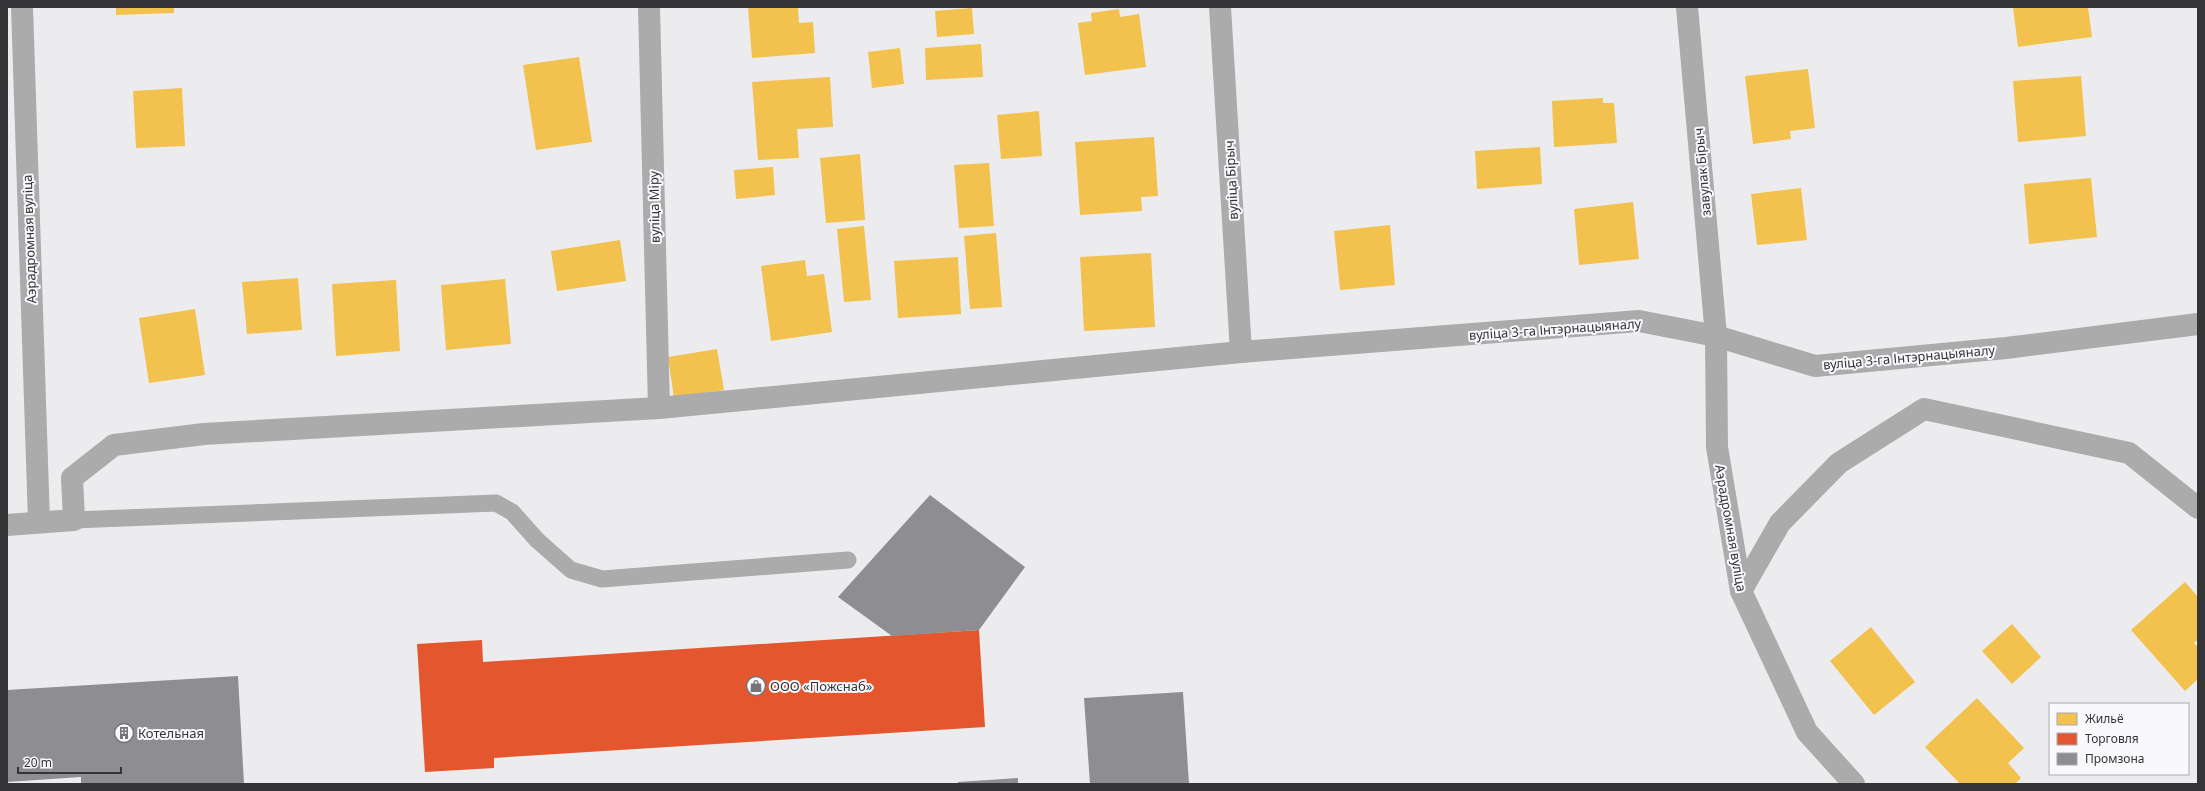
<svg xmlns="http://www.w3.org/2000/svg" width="2205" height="791" viewBox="0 0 2205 791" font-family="'Noto Sans',sans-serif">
	<rect width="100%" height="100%" fill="#ececef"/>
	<!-- homes -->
	<g fill="#f2c14e">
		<path d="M116,7H174V13L116,15Z"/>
		<path d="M748,7H798L799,23L813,22L815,53L752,58Z"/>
		<path d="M2013,7H2088L2092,37L2018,47Z"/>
		<path d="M972,8L974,34L937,37L935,11Z"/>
		<path d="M1119,9L1120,17L1139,14L1146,67L1085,75L1078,23L1092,21L1091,13Z"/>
		<path d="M981,44L983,77L926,80L925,48Z"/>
		<path d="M900,48L904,84L872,88L868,52Z"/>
		<path d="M579,57L592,142L536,150L523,65Z"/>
		<path d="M1808,69L1815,128L1790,131L1791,139L1753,144L1745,76Z"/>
		<path d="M2081,76L2086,136L2018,142L2013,81Z"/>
		<path d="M830,77L833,127L797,129L799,158L758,160L752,82Z"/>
		<path d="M182,88L185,146L136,148L133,91Z"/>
		<path d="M1603,98V103H1614L1617,143L1554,147L1552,101Z"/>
		<path d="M1039,111L1042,156L1001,159L997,115Z"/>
		<path d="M1154,137L1158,196L1141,197L1142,211L1080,215L1075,142Z"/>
		<path d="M1540,147L1542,184L1477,189L1475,151Z"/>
		<path d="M860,154L865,220L826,223L820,158Z"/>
		<path d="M989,163L994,226L959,228L954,165Z"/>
		<path d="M773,167L775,195L736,199L734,170Z"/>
		<path d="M2091,178L2097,237L2029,244L2024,184Z"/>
		<path d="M1801,188L1807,240L1757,245L1751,194Z"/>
		<path d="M1633,202L1639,259L1579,265L1574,209Z"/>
		<path d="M1390,225L1395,285L1340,290L1334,231Z"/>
		<path d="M864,226L871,300L844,302L837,229Z"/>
		<path d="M996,233L1002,307L970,309L964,236Z"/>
		<path d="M620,240L626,281L557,291L551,251Z"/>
		<path d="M1151,253L1155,327L1084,331L1080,257Z"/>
		<path d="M958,257L961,314L898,318L894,261Z"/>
		<path d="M805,260L807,276L824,274L832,332L771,341L761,266Z"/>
		<path d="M298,278L302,330L247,334L242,282Z"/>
		<path d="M505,279L511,344L446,350L441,285Z"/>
		<path d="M396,280L400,351L336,356L332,284Z"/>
		<path d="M195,309L205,375L149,383L139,318Z"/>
		<path d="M717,349L724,390L674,398L668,357Z"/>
		<path d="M2185,582L2198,597V639L2194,643L2198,647V679L2185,691L2131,630Z"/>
		<path d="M2012,624L2041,657L2012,684L1982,651Z"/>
		<path d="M1871,627L1915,682L1874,715L1830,661Z"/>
		<path d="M1977,698L2024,748L2008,763L2021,778L2015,784H1960L1925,747Z"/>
	</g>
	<!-- shops -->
	<path fill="#e4572e" d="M979,630L985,727L494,758V768L425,772L417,644L482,640L483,662Z"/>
	<!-- industry -->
	<g fill="#8d8d92">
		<path d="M930,495L1025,567L979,630L892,636L838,597Z"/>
		<path d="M238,676L244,784H81V777L7,782V690Z"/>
		<path d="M1183,692L1189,784H1090L1084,698Z"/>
		<path d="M1018,778V784H958V782Z"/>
	</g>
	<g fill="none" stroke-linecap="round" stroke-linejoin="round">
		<!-- service -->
		<path stroke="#ababac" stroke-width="17" d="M74,520L496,503L512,512L537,540L571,570L602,579L848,560"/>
		<!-- minor -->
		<g stroke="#ababac" stroke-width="22">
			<path d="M22,7L39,522"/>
			<path d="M649,7L659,408"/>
			<path d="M1220,7L1241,352"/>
			<path d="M1687,7L1716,336L1717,447L1741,591L1807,732L1854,784"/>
			<path d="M7,525L74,520L72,478L114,445L204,434L659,408L1241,352L1639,321L1716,336L1815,366L2006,348L2198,324"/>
			<path d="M1741,591L1780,523L1839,463L1924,409L2129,453L2198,508"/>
		</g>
	</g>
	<!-- icons -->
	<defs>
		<g id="shop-ring" transform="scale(1)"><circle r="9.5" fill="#f8f8fd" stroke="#757577" stroke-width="1.5"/><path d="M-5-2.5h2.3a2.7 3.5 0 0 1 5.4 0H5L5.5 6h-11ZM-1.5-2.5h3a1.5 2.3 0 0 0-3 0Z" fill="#757577"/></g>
		<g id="building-ring" transform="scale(1)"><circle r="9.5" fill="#f8f8fd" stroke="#757577" stroke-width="1.5"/><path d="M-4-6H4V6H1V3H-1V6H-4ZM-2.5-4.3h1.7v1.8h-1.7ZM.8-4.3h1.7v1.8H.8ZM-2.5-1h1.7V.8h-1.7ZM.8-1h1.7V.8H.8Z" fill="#757577"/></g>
	</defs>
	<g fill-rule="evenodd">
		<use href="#shop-ring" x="756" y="686"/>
		<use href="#building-ring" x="124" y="733"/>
	</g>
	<g text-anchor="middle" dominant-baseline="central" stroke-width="4" stroke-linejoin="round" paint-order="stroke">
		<!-- street labels -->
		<g font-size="13" fill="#353537" stroke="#f8f8fd">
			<text transform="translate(1702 172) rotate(-95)">завулак Бірыч</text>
			<text transform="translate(1231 180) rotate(-93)">вуліца Бірыч</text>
			<text transform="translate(654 207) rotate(-91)">вуліца Міру</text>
			<text transform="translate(29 239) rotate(-92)">Аэрадромная вуліца</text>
			<text transform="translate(1555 329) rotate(-4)">вуліца 3-га Інтэрнацыяналу</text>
			<text transform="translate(1909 357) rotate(-5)">вуліца 3-га Інтэрнацыяналу</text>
			<text transform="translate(1731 528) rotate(80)">Аэрадромная вуліца</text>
		</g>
		<!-- poi labels -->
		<g font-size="13" fill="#353537" stroke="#f8f8fd" text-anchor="start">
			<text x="770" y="686">ООО «Пожснаб»</text>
			<text x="138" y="733">Котельная</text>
		</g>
	</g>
	<!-- border -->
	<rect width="2205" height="791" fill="none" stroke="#353537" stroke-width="16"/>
	<!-- legend -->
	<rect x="2049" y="703" width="140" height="72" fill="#f8f8fd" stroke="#aaaaae"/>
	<rect x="2057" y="713" width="20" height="12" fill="#f2c14e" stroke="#aaaaae"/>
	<text x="2085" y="723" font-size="12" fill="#353537">Жильё</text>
	<rect x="2057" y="733" width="20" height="12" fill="#e4572e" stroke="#aaaaae"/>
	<text x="2085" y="743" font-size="12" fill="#353537">Торговля</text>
	<rect x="2057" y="753" width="20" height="12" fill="#8d8d92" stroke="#aaaaae"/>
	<text x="2085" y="763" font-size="12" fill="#353537">Промзона</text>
	<!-- scale -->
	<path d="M18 767v6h103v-6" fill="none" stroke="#353537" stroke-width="2"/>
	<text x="24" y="767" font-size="12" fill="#353537" stroke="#f8f8fd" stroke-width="3" paint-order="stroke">20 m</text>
</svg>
